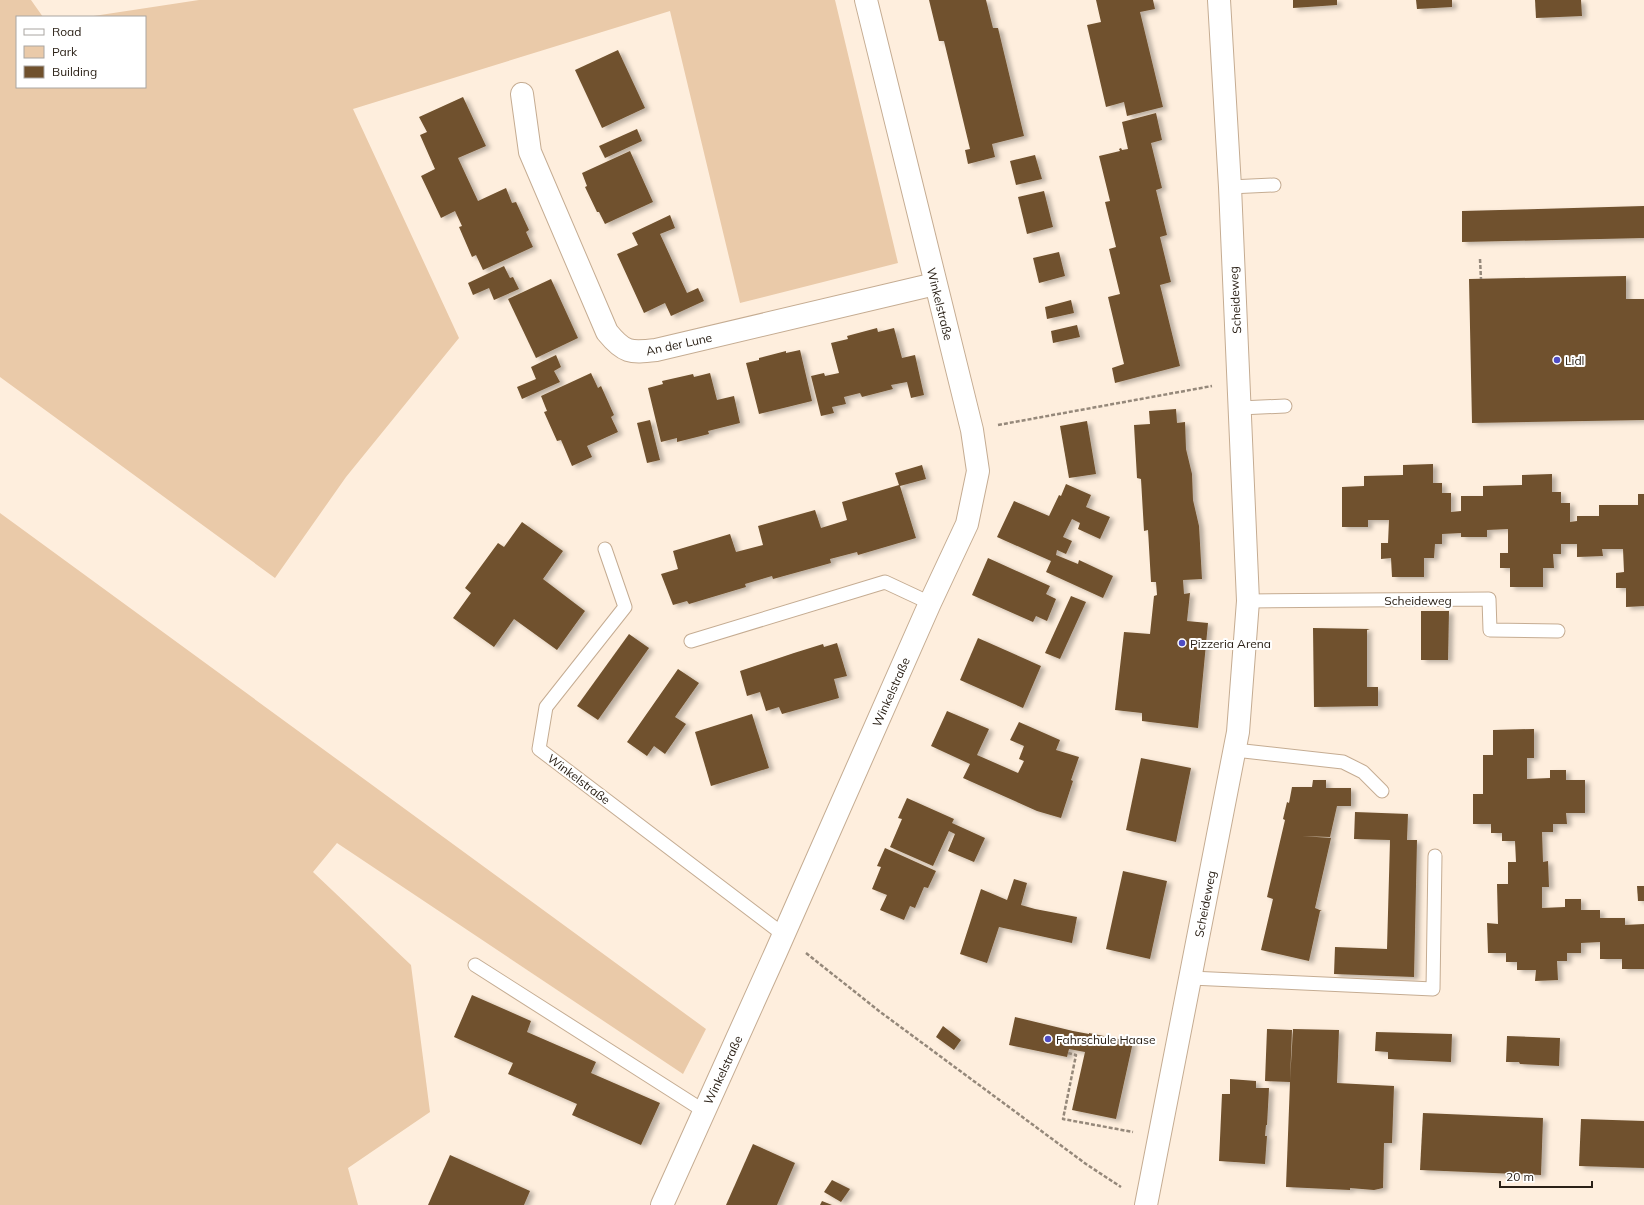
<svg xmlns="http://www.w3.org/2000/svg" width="1644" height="1205" viewBox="0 0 1644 1205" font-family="Mulish,sans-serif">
	<defs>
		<filter id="shadow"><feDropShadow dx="4.5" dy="2.5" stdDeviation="2" flood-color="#0004"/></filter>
	</defs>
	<rect width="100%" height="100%" fill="#feeedd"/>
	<!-- green -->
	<g fill="#eacaa9">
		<path d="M0,0H31L43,17H17V87H145V17H87L199,0H835L898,263L740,303L670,11L353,109L459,338L346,477L275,578L0,377Z"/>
		<path d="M0,513L706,1029L683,1074L337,843L313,872L411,965L430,1112L348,1168L358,1205H0Z"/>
	</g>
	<!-- building -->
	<g fill="#70512d" filter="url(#shadow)">
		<path d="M929,0H986L993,28H998L1024,136L992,144L995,157L968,164L965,150L970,149L944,41H939Z"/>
		<path d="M1096,0H1153L1155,9L1140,12L1163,107L1127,116L1124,102L1106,107L1087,25L1101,22Z"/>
		<path d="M1293,0H1337V5L1293,8Z"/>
		<path d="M1416,0H1452V7L1417,9Z"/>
		<path d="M1535,0H1581L1582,16L1536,18Z"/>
		<path d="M618,50L645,108L602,128L575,70Z"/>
		<path d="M463,97L486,146L458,158L478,201L506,188L512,203L516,202L529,230L526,232L533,247L483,270L476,255L472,257L459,227L462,226L455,211L441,218L421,176L435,169L420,135L427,132L419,117Z"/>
		<path d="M1156,113L1162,140L1151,143L1162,188L1156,190L1167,235L1160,237L1171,282L1160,285L1180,366L1115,383L1112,368L1124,364L1108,297L1120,294L1109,249L1116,247L1105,202L1110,201L1099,156L1120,151L1119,149L1121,148L1122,150L1128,149L1122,122Z"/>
		<path d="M637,129L642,141L605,158L599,146Z"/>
		<path d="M630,151L653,202L605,224L599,212H597L585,187L587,186L582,173Z"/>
		<path d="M1035,155L1042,179L1016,185L1010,161Z"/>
		<path d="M1044,191L1053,227L1027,234L1018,197Z"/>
		<path d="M1644,206V238L1462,242V211Z"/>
		<path d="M670,215L675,228L660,234L687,293L698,288L704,301L671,316L665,303L644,313L617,254L638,245L632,233Z"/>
		<path d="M1059,252L1065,276L1039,283L1033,258Z"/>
		<path d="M504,266L510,278L513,277L519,289L494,300L489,288L473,295L468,283Z"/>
		<path d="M1626,276V299H1644V420L1472,423L1469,279Z"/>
		<path d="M551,279L578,338L536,358L508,299Z"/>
		<path d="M1071,300L1074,313L1047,319L1045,307Z"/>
		<path d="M1077,325L1080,337L1053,343L1051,331Z"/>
		<path d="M877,328L878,332L894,328L902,358L915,355L924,395L911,398L907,382L891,385L893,389L862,397L860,393L844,397L846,404L832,407L834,413L821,416L811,376L824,373L825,376L839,373L831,343L848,339L847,336Z"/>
		<path d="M800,350L812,401L759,414L746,363L759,360V358L786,351V353Z"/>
		<path d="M556,355L561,367L554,371L560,382L522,399L517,387L536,379L531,367Z"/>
		<path d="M591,373L598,388L601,386L614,415L611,417L618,432L587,446L592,457L572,466L561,440L557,441L544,412L547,411L541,396Z"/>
		<path d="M710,373L717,400L734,396L740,423L708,431L709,434L677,442V438L661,442L648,388L663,384L662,381L693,374L694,377Z"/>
		<path d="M1176,409L1177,423L1185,422L1186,449L1192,474L1193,500L1199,526L1202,579L1183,580L1184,594L1190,593L1187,621L1208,623L1198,728L1142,721V713L1115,710L1124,632L1150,634L1154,596L1157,595L1156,582H1151L1148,530L1144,531L1141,479L1137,478L1134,425L1150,424L1149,411Z"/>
		<path d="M650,420L660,460L647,463L637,423Z"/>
		<path d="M1087,421L1096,474L1069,478L1060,426Z"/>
		<path d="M1433,464V483H1442V493H1451V512L1461,511V496H1483V486L1522,485V475L1552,474V492H1561V503H1570V522L1577,521V516H1599V505H1638V494H1644V606L1626,607V588H1616V573L1624,572L1623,549H1602L1603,556L1577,557V544H1561V554H1553L1554,568H1543V587H1510V568H1500V553H1508V529L1487,530V537H1461V533L1442,534V544H1435L1434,558H1424V577H1392L1391,558L1381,559V543H1388L1389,520H1368V527H1342V487L1364,486V476L1403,475V465Z"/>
		<path d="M922,465L926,479L900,486L916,538L858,555L857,552L830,559L831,563L773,579L772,576L745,584L746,587L689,604L687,601L673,605L661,574L678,569L673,551L730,534L736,552L763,545L758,526L815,510L821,528L847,520L842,502L899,485L895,473Z"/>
		<path d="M1066,484L1091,495L1086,507L1110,517L1100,539L1078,529L1080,523L1072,519L1063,537L1072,541L1066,554L1057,550L1056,555L1078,564L1079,560L1113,576L1103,598L1046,572L1051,561L997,537L1014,501L1049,516L1059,495L1061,496Z"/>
		<path d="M522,522L563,551L543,579L585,611L557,650L514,619L494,647L453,618L471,593L465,588L498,543L504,547Z"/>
		<path d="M988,558L1050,586L1046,594L1056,599L1047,621L1036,616L1033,622L972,595Z"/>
		<path d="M1071,596L1086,602L1060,659L1045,653Z"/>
		<path d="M1421,611H1449L1448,660H1421Z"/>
		<path d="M1313,628L1370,629L1367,630V687H1378V706L1314,707Z"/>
		<path d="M629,634L649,648L598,720L577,706Z"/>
		<path d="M978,638L1041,666L1023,708L960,680Z"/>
		<path d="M837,643L847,676L834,679L839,698L782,714L779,707L766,711L760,692L747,696L740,671L794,653L823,644L824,647Z"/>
		<path d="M678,669L699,683L675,717L686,724L665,754L654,746L647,756L627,742Z"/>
		<path d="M947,711L989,729L977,755L1018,773L1024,761L1019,759L1024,746L1010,740L1019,722L1060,740L1056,750L1079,757L1071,780L1073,781L1061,818L1037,811L963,778L970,764L931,746Z"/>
		<path d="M752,714L769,768L711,786L695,732Z"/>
		<path d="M1534,729V758H1527V779L1550,778V770H1566V780H1585V813H1566L1567,824H1553V832H1542L1543,862L1548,861L1549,887H1542V908L1565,907V899H1581V910H1600V918H1625V925L1644,924V969H1622V959H1600V942L1581,943V953H1567V961H1557L1558,980L1535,981L1536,970H1517V962H1506V953H1488L1487,923L1498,924L1497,884H1508V862H1516L1515,841H1502V833H1491V824H1473V794H1483V755H1493V730Z"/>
		<path d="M1141,758L1191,768L1176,842L1126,830Z"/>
		<path d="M1313,780H1326V788H1351V806H1337L1330,837L1302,836L1331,838L1315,908L1322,911H1320L1309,961L1261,950L1273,899L1267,897L1285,820L1283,819L1287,802L1289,803L1292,787H1312Z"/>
		<path d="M907,798L954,819L952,823L985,838L974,862L948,851L955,834L949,831L933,866L890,847L902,819L898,818Z"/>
		<path d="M1355,812L1408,814L1407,840H1417L1414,977L1334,974L1335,947L1387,949L1390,840L1354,839Z"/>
		<path d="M885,848L936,871L928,888L924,887L915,908L910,906L904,920L880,910L887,895L872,889L881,867L877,866Z"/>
		<path d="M1123,871L1167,881L1150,959L1106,949Z"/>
		<path d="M1014,879L1027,883L1021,905L1035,909L1077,917L1072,943L999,927L987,963L960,954L981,889L1007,900Z"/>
		<path d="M1637,886H1644V901H1638Z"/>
		<path d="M472,995L531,1021L527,1032L596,1062L591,1073L660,1103L641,1145L572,1115L577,1104L508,1074L513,1063L454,1037Z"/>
		<path d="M1015,1017L1073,1031L1089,1034V1033L1133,1042L1116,1119L1072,1110L1085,1052L1069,1049L1067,1057L1009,1045Z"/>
		<path d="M943,1026L961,1040L954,1050L936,1037Z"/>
		<path d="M1267,1029L1292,1030L1290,1081L1293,1029L1339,1030L1337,1083L1394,1086L1392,1143H1384L1383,1188L1374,1190L1350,1188V1190L1286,1187L1290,1082L1265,1081Z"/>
		<path d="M1376,1032L1452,1034L1451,1062L1388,1059V1052L1375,1051Z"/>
		<path d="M1507,1036L1560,1038L1559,1066L1520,1064L1519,1062H1506Z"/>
		<path d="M1230,1079L1256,1081V1088H1269L1267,1125H1266L1265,1136H1267L1265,1164L1219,1161L1222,1094H1230Z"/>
		<path d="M1423,1113L1543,1118L1541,1175L1420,1170Z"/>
		<path d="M1581,1119L1644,1121V1168L1579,1166Z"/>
		<path d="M753,1144L795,1163L777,1205H726Z"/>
		<path d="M450,1155L530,1191L524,1205H428Z"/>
		<path d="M832,1180L850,1189L841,1202L824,1192Z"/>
		<path d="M822,1201L832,1205H820Z"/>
	</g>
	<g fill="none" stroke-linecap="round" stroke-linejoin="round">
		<!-- service casing -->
		<g stroke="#c5ac92" stroke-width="15">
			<g id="service">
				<path d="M1230,187L1274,185"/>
				<path d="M1240,408L1285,406"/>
				<path d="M605,549L625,607L546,707L539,749L784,935"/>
				<path d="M1248,601L1489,599L1490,630L1558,631"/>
				<path d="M691,641L885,582L930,603"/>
				<path d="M1235,750L1343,762L1363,772L1382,791"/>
				<path d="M475,965L704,1111"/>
				<path d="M1191,978L1433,989L1435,856"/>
			</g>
		</g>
		<!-- minor casing -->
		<g stroke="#c5ac92" stroke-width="24">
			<g id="minor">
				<path d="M522,94L530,152L607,332C624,353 630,353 656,350L935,284"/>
				<path d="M662,1205L776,952L930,603L967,524L978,471L972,430L866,0"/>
			</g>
		</g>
		<!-- tertiary casing -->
		<g stroke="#c5ac92" stroke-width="24">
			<path id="tertiary" d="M1146,1205L1238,732L1248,601L1230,187L1219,0"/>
		</g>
		<!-- path -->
		<g stroke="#95887a" stroke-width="2.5" stroke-dasharray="4 2" stroke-linecap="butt">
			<path d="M1480,259L1481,279"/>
			<path d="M998,425L1212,386"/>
			<path d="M806,953L879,1011L1086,1164L1121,1187"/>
			<path d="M1068,1053L1076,1055L1063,1119L1133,1132"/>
		</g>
		<!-- service -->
		<use href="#service" stroke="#fff" stroke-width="13"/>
		<!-- minor -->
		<use href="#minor" stroke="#fff" stroke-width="22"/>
		<!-- tertiary -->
		<use href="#tertiary" stroke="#fff" stroke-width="22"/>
	</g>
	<!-- markers -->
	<g fill="#4f4dc4" stroke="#fff" stroke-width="1.5">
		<circle cx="1557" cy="360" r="4"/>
		<circle cx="1182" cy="643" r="4"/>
		<circle cx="1048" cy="1039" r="4"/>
	</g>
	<g text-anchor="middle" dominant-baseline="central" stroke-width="4" stroke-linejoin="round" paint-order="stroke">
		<!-- street labels -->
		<g font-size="12" fill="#2a2016" stroke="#fff">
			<text transform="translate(1235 300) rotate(-93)">Scheideweg</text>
			<text transform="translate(940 304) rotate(76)">Winkelstraße</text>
			<text transform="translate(679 344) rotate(-12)">An der Lune</text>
			<text x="1418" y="600">Scheideweg</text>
			<text transform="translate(891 692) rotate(-66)">Winkelstraße</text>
			<text transform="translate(579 779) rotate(37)">Winkelstraße</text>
			<text transform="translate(1205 904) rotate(-79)">Scheideweg</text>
			<text transform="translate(723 1070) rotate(-65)">Winkelstraße</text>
		</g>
		<!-- poi labels -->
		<g font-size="12" fill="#2a2016" stroke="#fff" text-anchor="start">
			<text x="1565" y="360">Lidl</text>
			<text x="1190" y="643">Pizzeria Arena</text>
			<text x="1056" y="1039">Fahrschule Haase</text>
		</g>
	</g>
	<!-- legend -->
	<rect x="16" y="16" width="130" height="72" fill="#ffffff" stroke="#aaa6a2"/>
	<rect x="24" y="29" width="20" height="6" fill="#ffffff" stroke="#aaa6a2"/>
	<text x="52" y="36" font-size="12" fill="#2a2016">Road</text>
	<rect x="24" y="46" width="20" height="12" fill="#eacaa9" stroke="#aaa6a2"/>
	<text x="52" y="56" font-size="12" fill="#2a2016">Park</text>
	<rect x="24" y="66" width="20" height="12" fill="#70512d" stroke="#aaa6a2"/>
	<text x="52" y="76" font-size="12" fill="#2a2016">Building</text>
	<!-- scale -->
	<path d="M1500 1181v6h92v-6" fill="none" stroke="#2a2016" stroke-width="2"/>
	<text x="1506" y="1181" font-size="12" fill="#2a2016" stroke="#ffffff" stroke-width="3" paint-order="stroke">20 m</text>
</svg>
